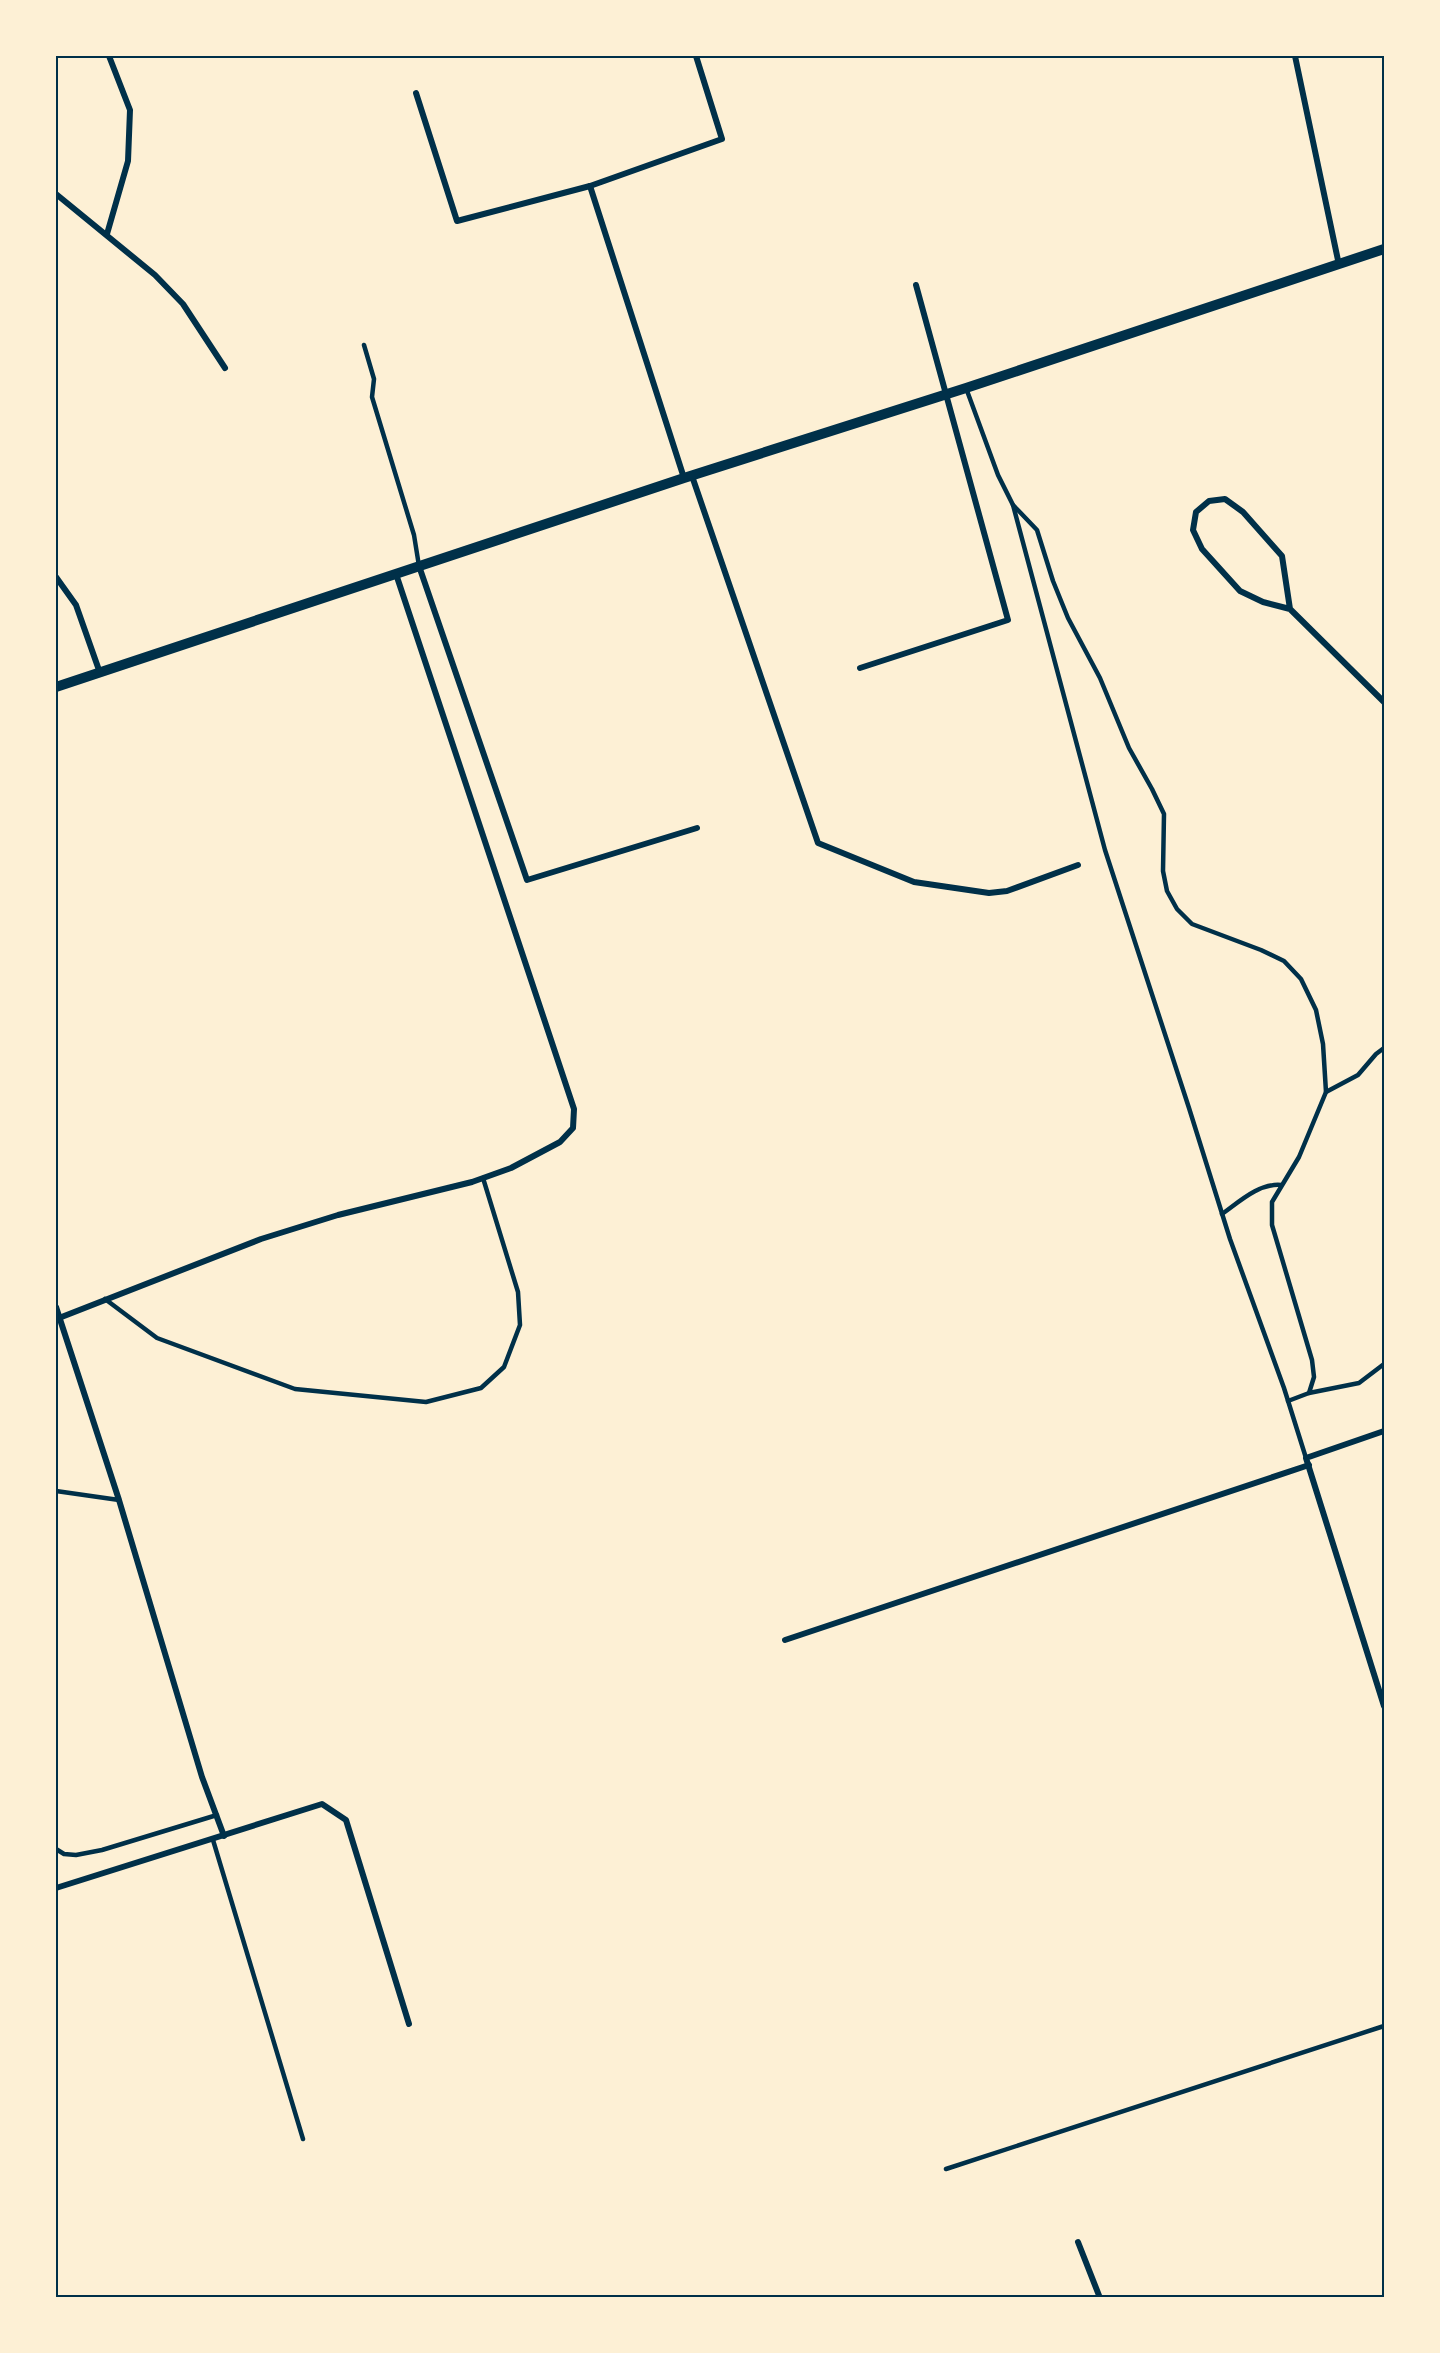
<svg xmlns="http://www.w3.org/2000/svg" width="1440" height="2353" viewBox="0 0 1440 2353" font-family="Lora,serif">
	<rect width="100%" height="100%" fill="#fdf0d5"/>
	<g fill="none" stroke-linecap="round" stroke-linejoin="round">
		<!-- service -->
		<g stroke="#003049" stroke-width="4.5">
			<path d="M364,345L374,379L372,397L414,535L419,566"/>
			<path d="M966,388L998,475L1013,505L1037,530L1053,581L1068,618L1100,678L1129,748L1152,789L1164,814L1163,871L1167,891L1177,909L1192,924L1261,950L1284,961L1301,979L1316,1010L1323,1044L1326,1092"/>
			<path d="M1013,505L1105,850L1189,1108L1230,1239L1284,1388L1306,1458"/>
			<path d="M1222,1214C1239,1202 1259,1183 1281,1185"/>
			<path d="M105,1299L157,1338L295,1389L426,1402L481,1388L504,1367L520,1325L518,1292L483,1178"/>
			<path d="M1309,1393L1359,1383L1384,1364"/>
			<path d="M1288,1401L1309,1393L1314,1377L1312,1360L1272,1225V1202L1299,1157L1326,1092L1358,1075L1376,1054L1384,1048"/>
			<path d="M56,1491L119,1500"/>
			<path d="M213,1840L303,2139"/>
			<path d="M56,1849L64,1854L76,1855L102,1850L217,1815"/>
			<path d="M946,2169L1384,2026"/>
		</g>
		<!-- minor -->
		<g stroke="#003049" stroke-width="6">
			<path d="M1295,56L1339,265"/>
			<path d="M416,93L457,221L590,186L684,478"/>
			<path d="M590,186L722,139L696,56"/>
			<path d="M56,194L155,275L183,304L225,368"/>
			<path d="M107,234L128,161L130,110L109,56"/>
			<path d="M692,476L818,843L914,882L989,893L1007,891L1078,865"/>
			<path d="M419,566L527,880L697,828"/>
			<path d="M56,577L76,605L100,673"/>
			<path d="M1290,609L1282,556L1243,512L1225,499L1209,501L1196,512L1193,530L1202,549L1240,591L1263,602L1290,609L1384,702"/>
			<path d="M860,668L1008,620L916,285"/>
			<path d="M56,1307L119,1500L202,1777L224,1836"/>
			<path d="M59,1318L261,1239L338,1215L472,1182L511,1168L560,1142L573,1128L574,1109L396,574"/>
			<path d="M1384,1431L1306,1458L1384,1706"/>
			<path d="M785,1640L1309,1465"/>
			<path d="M56,1888L322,1804L346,1820L409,2024"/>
			<path d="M1078,2242L1100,2298"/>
		</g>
		<!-- tertiary -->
		<path stroke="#003049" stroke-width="10" d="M56,687L684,478L966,388L1384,249"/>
	</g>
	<!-- border -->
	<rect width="1440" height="2353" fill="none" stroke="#fdf0d5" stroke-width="114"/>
	<rect x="57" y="57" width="1326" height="2239" fill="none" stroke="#003049" stroke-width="2"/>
</svg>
